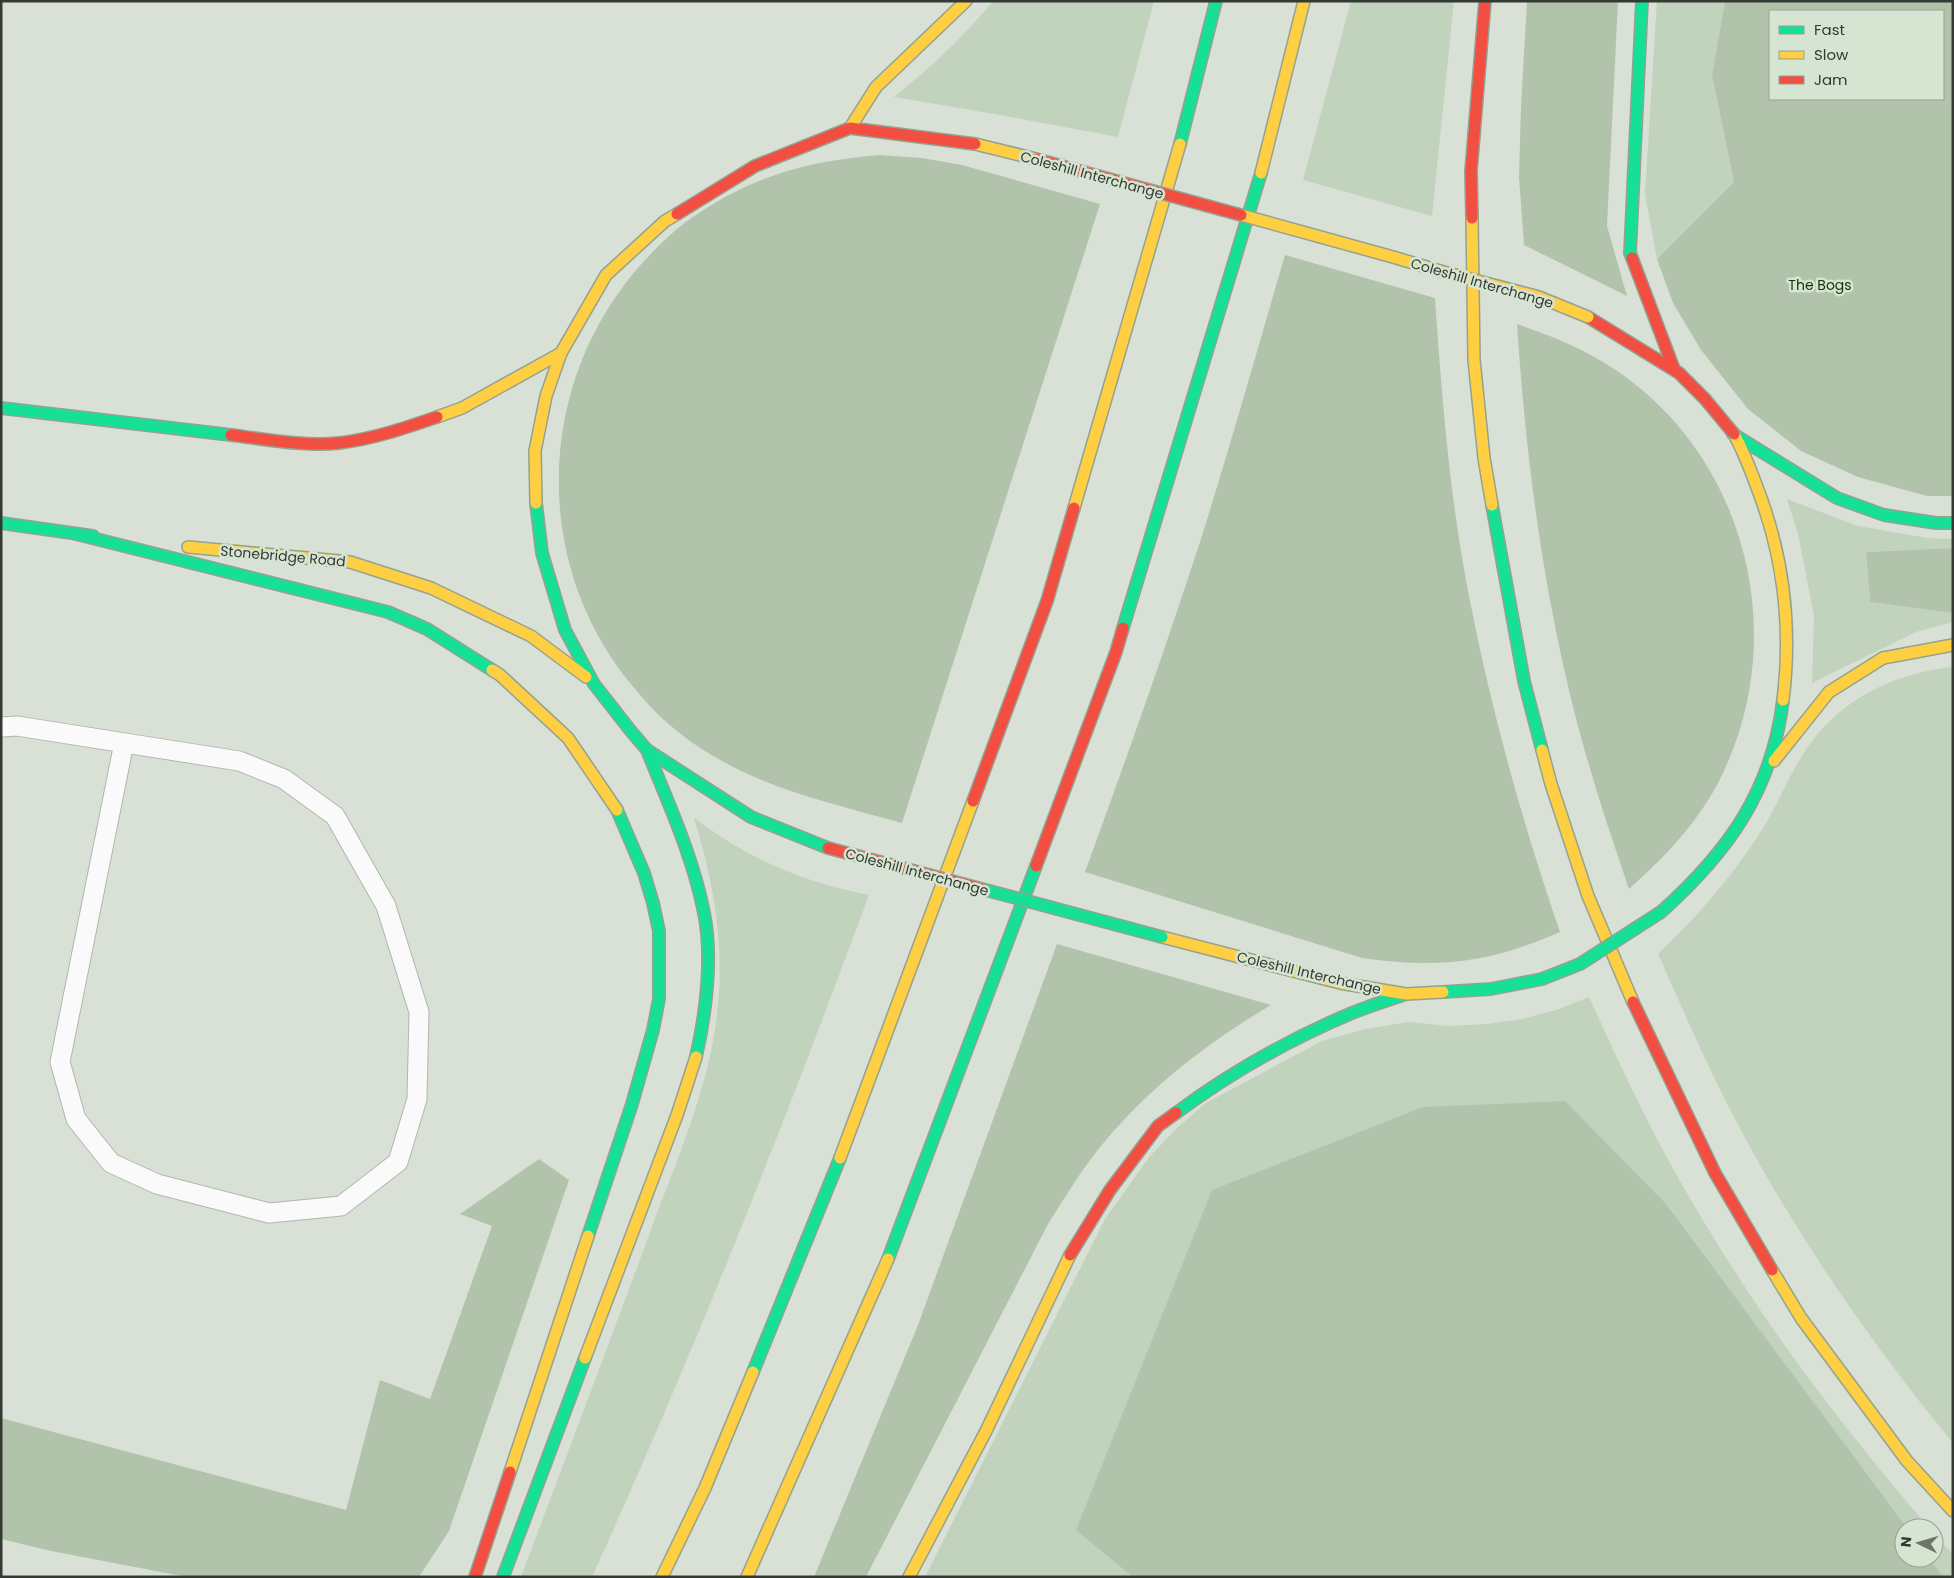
<svg xmlns="http://www.w3.org/2000/svg" width="1954" height="1578" viewBox="0 0 1954 1578" font-family="Poppins,sans-serif">
	<rect width="100%" height="100%" fill="#d9e1d6"/>
	<!-- green -->
	<g fill="#c1d3bc">
		<path d="M993,1H1154L1118,137L1000,115L894,97C931,67 962,39 993,1Z"/>
		<path d="M1351,1H1454L1432,216L1303,180Z"/>
		<path d="M1657,1H1725L1712,75L1734,182L1657,259L1645,194Z"/>
		<path d="M1787,499L1858,526L1928,538L1953,539V548L1866,552L1870,602L1953,613V622L1916,632L1812,683L1814,616L1798,534Z"/>
		<path d="M1953,667V1443C1874,1347 1803,1245 1744,1136C1712,1077 1685,1015 1658,954C1696,918 1729,880 1758,836C1773,814 1783,789 1796,766C1829,705 1886,674 1953,667Z"/>
		<path d="M694,818C751,860 800,881 869,895C784,1125 694,1353 592,1577H521C564,1462 608,1347 650,1232C675,1164 706,1095 716,1023C726,951 715,887 694,818Z"/>
		<path d="M1589,997C1604,1029 1618,1061 1634,1093C1665,1158 1702,1221 1741,1281C1797,1368 1862,1449 1929,1528H1904V1558H1934V1534L1953,1554V1577H925L1105,1219L1150,1156L1177,1128L1206,1103L1322,1041L1365,1029L1409,1022L1448,1026L1486,1024L1522,1019L1556,1010Z"/>
	</g>
	<!-- forest -->
	<g fill="#b1c4ab" fill-rule="evenodd">
		<path d="M1527,1H1618L1607,226L1627,296L1524,245L1519,177L1521,106Z"/>
		<path d="M1725,1H1953V496H1927L1858,477L1801,451L1748,409L1701,350L1673,303L1657,259L1734,182L1712,75ZM1943,11V99H1770V11Z"/>
		<path d="M880,155L922,158L962,165L1100,204L902,823C821,800 744,785 677,731C659,717 644,700 630,683C529,559 537,378 644,261C658,246 673,231 690,219C751,176 807,161 880,155Z"/>
		<path d="M1285,255L1435,298C1442,400 1450,501 1470,601C1492,714 1523,824 1560,932C1489,963 1439,969 1362,958L1085,872C1125,762 1164,653 1200,542C1230,447 1257,351 1285,255Z"/>
		<path d="M1517,324C1558,338 1597,354 1631,381C1740,464 1781,614 1736,741C1729,761 1720,781 1709,799C1687,834 1659,862 1629,889C1606,822 1584,755 1568,686C1540,567 1525,446 1517,324Z"/>
		<path d="M1953,548V613L1870,602L1866,552Z"/>
		<path d="M1057,944L1271,1005C1205,1044 1145,1091 1097,1151C1079,1174 1064,1199 1048,1224L866,1577H814L918,1325Z"/>
		<path d="M1565,1101L1666,1204L1907,1528H1904V1558H1929L1943,1577H1133L1076,1530L1212,1190L1423,1107Z"/>
		<path d="M539,1159L569,1180L449,1531L419,1577H187L51,1551L1,1539V1418L346,1510L380,1380L430,1399L492,1226L460,1214Z"/>
	</g>
	<g fill="none" stroke-linecap="round" stroke-linejoin="round">
		<!-- lane casing -->
		<g stroke="#b0b6ae" stroke-width="21">
			<path id="lane" d="M1,727L17,726L239,761L284,779L335,816L386,906L419,1012L417,1099L398,1162L341,1206L269,1213L157,1184L111,1163L76,1119L60,1062L124,743"/>
		</g>
		<!-- fast casing -->
		<g stroke="#94a290" stroke-width="14">
			<g id="fast">
				<path d="M1180,144L1216,1"/>
				<path d="M1632,258L1630,253L1642,1"/>
				<path d="M1,408L231,435"/>
				<path d="M1733,434L1837,498L1884,515L1936,523H1953"/>
				<path d="M536,503L542,553L565,630L594,684L630,730L647,750L751,817L828,848"/>
				<path d="M1492,505L1524,681L1542,750"/>
				<path d="M1,523L93,536"/>
				<path d="M76,534L388,612L427,629L492,670"/>
				<path d="M1123,628L1261,173"/>
				<path d="M647,750C668,803 693,856 704,913C713,957 706,1013 696,1057"/>
				<path d="M1661,912C1728,852 1772,791 1783,700"/>
				<path d="M1443,992L1491,989L1542,979"/>
				<path d="M1176,1113C1230,1073 1290,1039 1352,1013C1369,1006 1388,1000 1406,994"/>
				<path d="M588,1236L632,1104L653,1030L659,999V931L653,903L644,873L617,810"/>
				<path d="M888,1259L1036,866"/>
				<path d="M753,1372L840,1158"/>
				<path d="M503,1577L585,1358"/>
			</g>
		</g>
		<!-- slow casing -->
		<g stroke="#94a290" stroke-width="14">
			<g id="slow">
				<path d="M850,128L876,87L966,1"/>
				<path d="M975,144L1036,159"/>
				<path d="M1261,173L1304,1"/>
				<path d="M1472,218L1474,360L1484,458L1492,505"/>
				<path d="M1393,257L1440,271"/>
				<path d="M437,417L462,408L561,353"/>
				<path d="M1734,434C1744,452 1751,471 1758,490C1784,558 1792,628 1783,700"/>
				<path d="M536,503L535,451L546,396L561,353L606,275L665,221L677,214"/>
				<path d="M1074,508L1180,144"/>
				<path d="M188,547L350,562L431,588L531,636L586,677"/>
				<path d="M492,670L500,675L568,738L617,810"/>
				<path d="M1542,750L1551,784L1588,896L1633,1002"/>
				<path d="M1774,761L1829,692L1883,658L1953,645"/>
				<path d="M1162,937L1340,983L1406,994L1443,992"/>
				<path d="M840,1158L973,801"/>
				<path d="M1772,1270L1801,1318L1907,1461L1953,1511"/>
				<path d="M585,1358L677,1115L696,1057"/>
				<path d="M510,1472L588,1236"/>
				<path d="M662,1577L705,1488L753,1372"/>
				<path d="M747,1577L888,1259"/>
				<path d="M909,1577L986,1431L1070,1255"/>
			</g>
		</g>
		<!-- jam casing -->
		<g stroke="#94a290" stroke-width="14">
			<g id="jam">
				<path d="M677,214L755,166L850,128L975,144"/>
				<path d="M1472,218L1471,171L1485,1"/>
				<path d="M1632,258L1674,369"/>
				<path d="M1588,317L1679,373L1705,399L1734,434"/>
				<path d="M231,435C264,439 306,447 339,443C373,439 405,428 437,417"/>
				<path d="M973,801L1047,601L1074,508"/>
				<path d="M1036,866L1116,652L1123,628"/>
				<path d="M1633,1002L1715,1173L1772,1270"/>
				<path d="M1070,1255L1110,1190L1158,1126L1176,1113"/>
				<path d="M475,1577L510,1472"/>
			</g>
		</g>
		<!-- lane -->
		<use href="#lane" stroke="#f9faf9" stroke-width="19"/>
		<!-- fast -->
		<use href="#fast" stroke="#16e098" stroke-width="11"/>
		<!-- slow -->
		<use href="#slow" stroke="#ffcf43" stroke-width="11"/>
		<!-- jam -->
		<use href="#jam" stroke="#f24e42" stroke-width="11"/>
		<!-- fast-bridge casing -->
		<g stroke="#94a290" stroke-width="14" stroke-linecap="butt">
			<g id="fast-bridge">
				<path d="M982,889L1162,937"/>
				<path d="M1542,979L1580,964L1661,912"/>
			</g>
		</g>
		<!-- slow-bridge casing -->
		<g stroke="#94a290" stroke-width="14" stroke-linecap="butt">
			<g id="slow-bridge">
				<path d="M1241,215L1393,257"/>
				<path d="M1440,271L1539,297L1588,317"/>
			</g>
		</g>
		<!-- jam-bridge casing -->
		<g stroke="#94a290" stroke-width="14" stroke-linecap="butt">
			<g id="jam-bridge">
				<path d="M1036,159L1241,215"/>
				<path d="M828,848L982,889"/>
			</g>
		</g>
		<!-- fast-bridge -->
		<use href="#fast-bridge" stroke="#16e098" stroke-width="11"/>
		<!-- slow-bridge -->
		<use href="#slow-bridge" stroke="#ffcf43" stroke-width="11"/>
		<!-- jam-bridge -->
		<use href="#jam-bridge" stroke="#f24e42" stroke-width="11"/>
	</g>
	<g text-anchor="middle" dominant-baseline="central" stroke-width="5" stroke-linejoin="round" paint-order="stroke">
		<!-- street labels -->
		<g font-size="14" fill="#343a33" stroke="#d6e5d2">
			<text transform="translate(1092 175) rotate(15)">Coleshill Interchange</text>
			<text transform="translate(1482 283) rotate(16)">Coleshill Interchange</text>
			<text transform="translate(283 556) rotate(5)">Stonebridge Road</text>
			<text transform="translate(917 872) rotate(15)">Coleshill Interchange</text>
			<text transform="translate(1309 973) rotate(13)">Coleshill Interchange</text>
		</g>
		<!-- park labels -->
		<g font-size="14" fill="#0f3602" stroke="#d6e5d2">
			<text x="1820" y="285">The Bogs</text>
		</g>
	</g>
	<!-- border -->
	<rect width="1954" height="1578" fill="none" stroke="#343a33" stroke-width="5"/>
	<!-- legend -->
	<rect x="1769" y="10" width="175" height="90" fill="#d6e5d2" stroke="#95a192"/>
	<rect x="1779" y="26" width="25" height="8" fill="#16e098" stroke="#95a192"/>
	<text x="1814" y="35" font-size="15" fill="#343a33">Fast</text>
	<rect x="1779" y="51" width="25" height="8" fill="#ffcf43" stroke="#95a192"/>
	<text x="1814" y="60" font-size="15" fill="#343a33">Slow</text>
	<rect x="1779" y="76" width="25" height="8" fill="#f24e42" stroke="#95a192"/>
	<text x="1814" y="85" font-size="15" fill="#343a33">Jam</text>
	<!-- north arrow -->
	<g transform="translate(1919 1543) rotate(275)"><circle r="24" fill="#d6e5d2" stroke="#95a192"/>
	<path d="M0-4L9 19L0 12L-9 19Z" fill="#6e746c"/>
	<text y="-8" font-size="14" font-weight="bold" text-anchor="middle" fill="#343a33">N</text>
	</g>
</svg>
